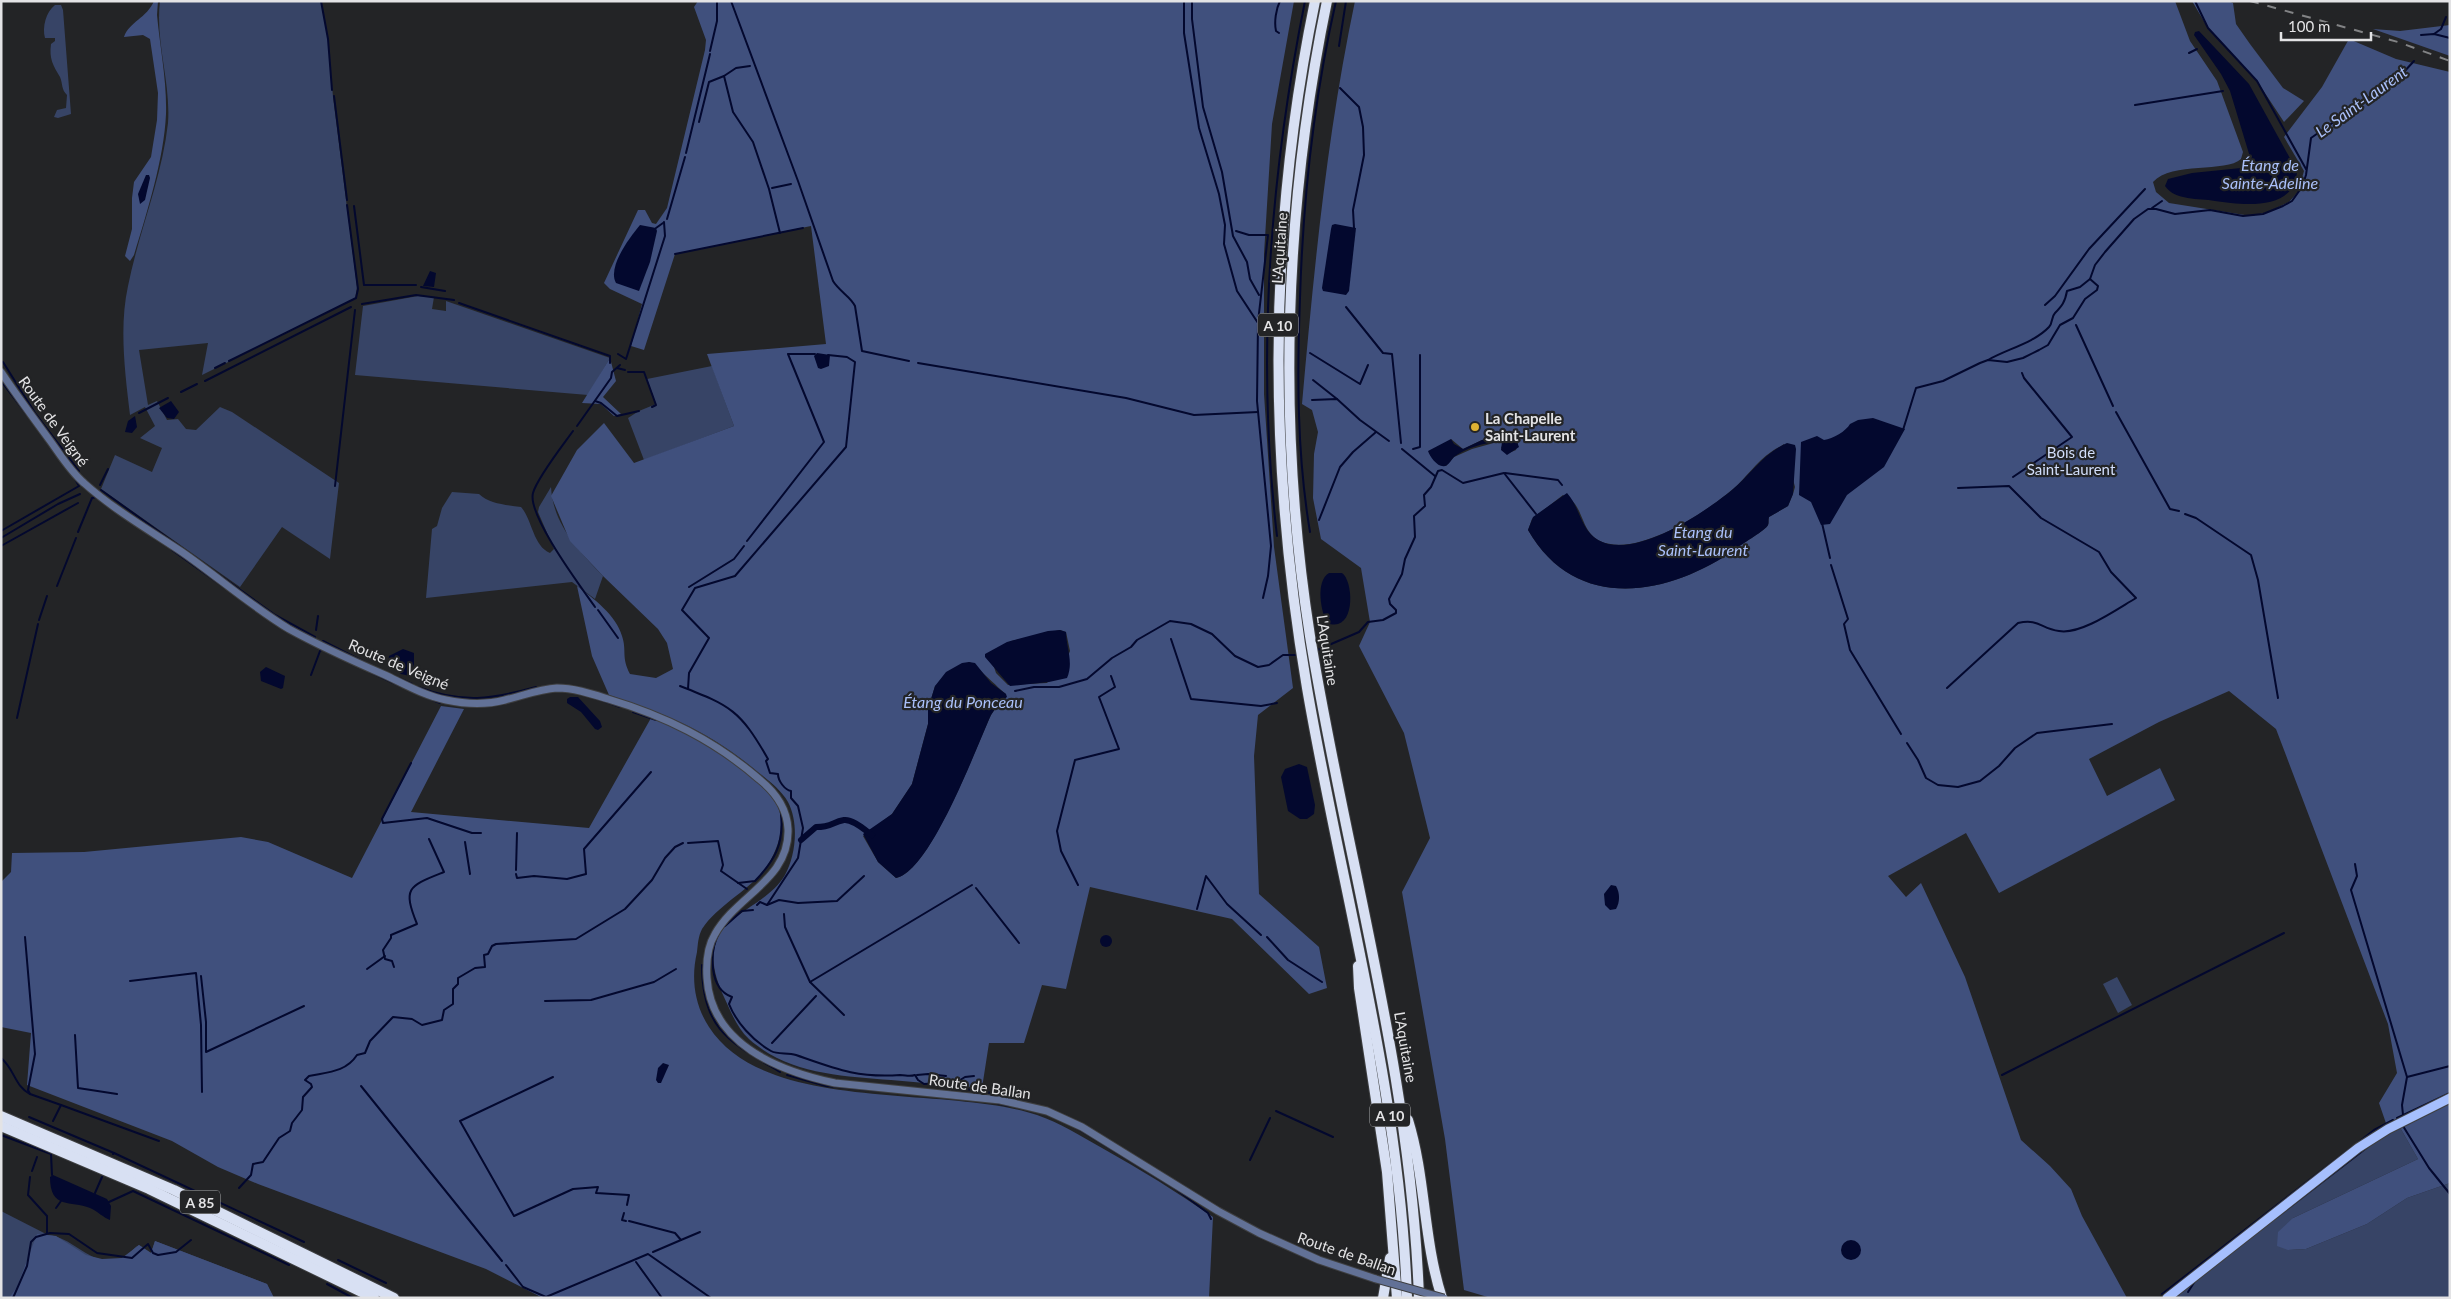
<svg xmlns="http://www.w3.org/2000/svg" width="2451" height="1299" viewBox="0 0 2451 1299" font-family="Lato,sans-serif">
	<rect width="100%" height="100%" fill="#232426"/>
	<!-- green -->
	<g fill="#374466">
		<path d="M160,1L321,2L328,39L333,97L357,287L355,299L202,375L208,343L139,350L148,405L157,401L167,420L178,419L186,429L196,430L220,407L232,412L339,483L330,559L282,527L240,587L101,489L115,455L152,472L162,448L140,438L155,426L145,407L130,415C125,373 119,327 128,286C139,231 162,178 168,123C171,82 155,42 160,1Z"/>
		<path d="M55,5H61L63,10L71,114L58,118L54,117L57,110L66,108L67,95C61,89 63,84 60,77C53,65 49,59 51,44L55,41V38H45C42,27 46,12 55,5Z"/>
		<path d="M418,296L434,297L432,309L446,311V301L610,358L588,395L355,375L363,306Z"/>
		<path d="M712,366L734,426L644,460L628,418L639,411L656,404L647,379Z"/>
		<path d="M551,487C553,524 578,550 603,576L595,599L572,582L426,598L432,529L437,526L442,508L452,492L479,494C489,504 507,505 521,507C532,519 533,546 550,553L554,549L538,512L539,507Z"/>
		<path d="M2117,977L2132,1005L2118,1013L2103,984Z"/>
		<path d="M2398,1124L2418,1159L2293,1218L2288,1250L2306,1249L2367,1224L2407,1198L2450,1183V1298H2167L2246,1236Z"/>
		<path d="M1,1211L48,1235C75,1237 92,1271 124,1257C130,1255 133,1248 139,1245L151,1253L155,1241L267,1284L274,1298H1Z"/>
	</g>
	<!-- forest -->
	<g fill="#40507d" fill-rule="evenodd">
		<path d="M154,1H158L157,15C160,48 167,81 166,114C164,159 147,212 134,255L130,261L125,256L132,229V198L134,182L151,157L157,120L158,93L150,39L143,35L124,37C129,22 147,18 154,1Z"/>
		<path d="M698,1H1294L1272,124L1264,254V394L1274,547L1293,688L1258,715L1254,756L1259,894L1319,947L1327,988L1309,994L1232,919L1090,887L1066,989L1042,985L1024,1043H989L982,1088C951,1085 921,1083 891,1080C842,1076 788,1074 749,1039C737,1028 731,1012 724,997C716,979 709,959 717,939C729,912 769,903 785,875C796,855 799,823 788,802C780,788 765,778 753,768C705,729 667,715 609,695L592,656L577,586C593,598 616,615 622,636C627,651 621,657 630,674L656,678L673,669L667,643L658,629L603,576L570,541L551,496L577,450L604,423L634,463L734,426L707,354L826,344L811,226L675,254L644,350L631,346L642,304L610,289L604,283L638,210H645L652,223L656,224L667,208L705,50L706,40L694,7ZM1060,630L1066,632L1070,651L1068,656L1047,683L1008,685L996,673L994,667L985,656L1011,641ZM969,662C973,662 999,689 1006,694V698L999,703L991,715C976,747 930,872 896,878L878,862L863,836L892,814L912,784L928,724V709L935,686Z"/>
		<path d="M1355,1H2175L2190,41L2217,81L2243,152L2241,159C2226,173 2172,161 2153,182L2156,192L2169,203L2251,216L2268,212L2289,202L2298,192L2304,171L2284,137L2322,87L2349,39L2396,59L2450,72V1183L2407,1198L2367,1224L2306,1249L2288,1250L2277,1246L2278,1232L2293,1218L2418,1159L2398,1124L2388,1129L2379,1103L2397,1073L2388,1024L2276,729L2229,691L2159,722L2089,759L2107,796L2160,768L2175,800L1999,893L1966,833L1888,876L1906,897L1921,883L1965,977L2021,1140L2050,1166L2071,1189L2082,1216L2127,1298H1491L1464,1290L1445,1139L1402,892L1430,838L1404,733L1359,646L1370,622L1361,568L1321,539L1313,498L1314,454L1318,432L1312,410L1302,404C1314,269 1327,134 1355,1ZM1514,433L1518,444L1516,450L1509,453L1501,448L1503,444L1501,441L1472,449L1454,457L1446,466H1443L1451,439L1463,449L1482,440ZM1784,444L1795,487L1793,494L1788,506L1769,517C1768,520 1769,523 1768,525C1766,530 1743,543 1737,548C1670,596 1576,614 1528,530L1532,519L1563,495C1566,498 1572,500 1575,504C1584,517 1584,533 1600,541C1637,558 1705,513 1733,489C1746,478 1756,462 1771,452C1775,449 1780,447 1784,444Z"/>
		<path d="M2192,1H2228L2233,3L2236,24L2250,44L2283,88L2304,101L2284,122L2257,81L2208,28Z"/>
		<path d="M2450,25V56L2373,29L2400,31Z"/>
		<path d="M610,358L616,381L603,397L621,414L614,416L601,404L582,403Z"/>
		<path d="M441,706L464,709L411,812L589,828L651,718C666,724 682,729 696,737C716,747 767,785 777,805C787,826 777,852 765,869C747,892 718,905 702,929C698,937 698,944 697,952C691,978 694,1004 709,1027C766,1115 945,1084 1037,1115C1060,1123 1081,1136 1102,1148C1140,1169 1177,1192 1213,1217L1209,1298H543L486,1269L258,1184L218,1167L172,1141L27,1085L31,1033L1,1027V882L11,872L12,853L84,852L241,837L268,842L352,878Z"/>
		<path d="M37,1234L56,1236L86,1255L102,1259L122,1258L139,1245L151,1253L155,1241L267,1284L274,1298H9L17,1287Z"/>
	</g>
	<!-- water -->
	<g fill="#03082e">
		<path d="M2199,31L2249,84L2297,171C2295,212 2242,205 2215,201C2199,198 2175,201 2165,186L2168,179L2192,173L2241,168L2245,166L2250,157L2230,91L2221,74L2194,35L2195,32Z"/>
		<path d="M146,175H149L150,178L145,200L140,204L138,194Z"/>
		<path d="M1335,224L1356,228L1349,291L1346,295L1323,291L1322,288L1331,229L1332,225Z"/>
		<path d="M640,225L656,228L657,231L650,262L639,291L616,283C607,267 630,237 640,225Z"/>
		<path d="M430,271L436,273L434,287L423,286Z"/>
		<path d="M817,353L830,355L829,366L821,369L818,368L814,356Z"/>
		<path d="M171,401L179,412L174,419L167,418L159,408Z"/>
		<path d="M135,416L137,427L132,433L125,432L128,421Z"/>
		<path d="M1873,418L1905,429L1884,467L1847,495L1830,524L1821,525L1811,502L1799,495L1801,442L1817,436L1824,440C1833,439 1846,431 1850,424L1858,420Z"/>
		<path d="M1513,432L1519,447L1507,455L1501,450L1502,442C1488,441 1465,448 1454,457C1451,460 1449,465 1445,466C1438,468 1430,457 1428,451L1451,439L1454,444L1463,449L1482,440Z"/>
		<path d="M1787,443L1795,445L1796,449L1793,494L1788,506L1769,517C1768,520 1769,522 1768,525C1766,530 1743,543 1737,548C1670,596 1576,614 1528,530L1533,517L1567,493C1580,507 1580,529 1598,540C1634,561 1705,512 1732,490C1751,474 1764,453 1787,443Z"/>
		<path d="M1329,573H1342C1354,581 1356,634 1327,623C1321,612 1315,581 1329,573Z"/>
		<path d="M1048,631L1060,630L1066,632C1066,647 1074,662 1067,678L1049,682L1010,686L985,657V654L1007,642Z"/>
		<path d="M403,649L414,653V664L410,676L401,674L388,664L389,656Z"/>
		<path d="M969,662L975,663L991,683L1006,694L1007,697L999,703L991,715C976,748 931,871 896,878L878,862L863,834L892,814L912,784L928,724V709L935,686L946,672L962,663Z"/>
		<path d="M266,667L285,676L283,688L281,689L261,681L260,672Z"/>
		<path d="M570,697H578L600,721L602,727L598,730L595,729L581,712L567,703V699Z"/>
		<path d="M1299,764L1307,767L1315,805L1314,814L1307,819H1300L1288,811L1281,777L1285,769Z"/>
		<path d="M1611,885L1616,886C1620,893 1620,902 1616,909L1610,910L1605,905L1604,894Z"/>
		<circle cx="1106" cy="941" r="6"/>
		<path d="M663,1063L669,1065L661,1083H658L656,1080L658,1068Z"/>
		<path d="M53,1175L107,1199L111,1206L110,1220C104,1218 97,1211 90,1208C71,1200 50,1210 50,1177Z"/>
		<circle cx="1851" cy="1250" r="10"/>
	</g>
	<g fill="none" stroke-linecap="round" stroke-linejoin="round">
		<!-- stream -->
		<g stroke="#03082e" stroke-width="2">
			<path d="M321,1L328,39L332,90"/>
			<path d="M731,1L798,181L833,281C839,291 851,297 855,306L862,351L909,361"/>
			<path d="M1184,1V33L1199,128L1219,194L1225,225L1224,244L1237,291L1258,323L1257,401L1271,546L1268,576L1263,598"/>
			<path d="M1192,1V19L1203,107L1222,172L1233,236L1247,262L1250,279L1259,295"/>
			<path d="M2195,1L2208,28L2257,81L2306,169"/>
			<path d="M159,2V1"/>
			<path d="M1279,33L1276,31C1274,22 1276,9 1280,1"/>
			<path d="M2434,34L2441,29L2446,17"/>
			<path d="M2421,35L2434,34L2450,38"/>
			<path d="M1339,46L1346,1"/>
			<path d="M710,51L717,21V1"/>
			<path d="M2189,53L2197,49"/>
			<path d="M750,66L736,68L724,76L733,112L753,142L769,189L780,233"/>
			<path d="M1340,88L1359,107L1363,127L1364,155L1353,210L1354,228"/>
			<path d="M334,96L347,200"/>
			<path d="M2135,105L2223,91"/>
			<path d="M699,122L709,82L724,76"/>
			<path d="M686,153L710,54"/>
			<path d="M772,188L791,184"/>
			<path d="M354,206L364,285H416"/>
			<path d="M2152,208L2162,201"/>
			<path d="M667,219L685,157"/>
			<path d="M656,228L663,223"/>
			<path d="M1236,231L1249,235H1268L1258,322"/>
			<path d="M675,254L803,228"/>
			<path d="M421,287L445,291"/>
			<path d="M459,303L610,356V363"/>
			<path d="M362,304L416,295L454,300"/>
			<path d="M2045,305L2055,296L2089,249L2145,189"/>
			<path d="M1346,307L1383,353L1392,354L1401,443"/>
			<path d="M2076,325L2113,406"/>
			<path d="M1310,353L1360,384L1368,365"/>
			<path d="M618,354L626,359L627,356L665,236L664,222"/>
			<path d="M1988,360C2007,349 2034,343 2049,327C2053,323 2051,317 2055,313C2062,306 2065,302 2067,291L2080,287L2090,279"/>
			<path d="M229,361L356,298L358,289L347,205"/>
			<path d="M3,362L35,413L79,471"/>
			<path d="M918,363L1126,398L1194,415L1258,412"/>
			<path d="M215,368L225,363"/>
			<path d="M617,368L625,370"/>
			<path d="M628,372H644L656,405L652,407"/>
			<path d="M1313,380L1337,399"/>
			<path d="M1,381L27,415"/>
			<path d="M205,381L351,307"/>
			<path d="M181,392L197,384"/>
			<path d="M1312,400L1337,399L1360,420L1389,441"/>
			<path d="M595,401L601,403L617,416L639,411"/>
			<path d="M2116,412L2170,509L2179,511"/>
			<path d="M139,413L168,398"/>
			<path d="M577,426L611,378L612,372L620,365"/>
			<path d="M1903,430L1916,388L1943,381L1980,363L1988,360L2007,362L2023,358L2039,350L2048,345L2060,325L2073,318L2085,299L2097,290L2098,286L2090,279L2095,265L2105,252L2134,219L2148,209H2156L2175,214L2210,210L2243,216L2263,214L2283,206L2292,201L2302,187L2306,175L2311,138L2402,74L2414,61"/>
			<path d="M573,431C563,445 537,478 533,493C527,515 581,587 595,607"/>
			<path d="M1402,449L1435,476"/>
			<path d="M1413,449L1420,447V355"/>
			<path d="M1505,473L1558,480L1562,485"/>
			<path d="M2013,477L2072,437L2024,378L2022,373"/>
			<path d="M100,485L108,469"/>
			<path d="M335,486L355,310"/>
			<path d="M101,490L275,615L315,637"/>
			<path d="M2185,514L2196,518L2251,555L2258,580L2278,698"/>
			<path d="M1319,520L1340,467L1353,452L1376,432"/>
			<path d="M1822,523L1830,558"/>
			<path d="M1,531L79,486L75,479"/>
			<path d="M78,532L92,498L97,497"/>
			<path d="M1310,532C1297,455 1297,376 1300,298C1303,199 1314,98 1336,1"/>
			<path d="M1277,536C1256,359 1270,176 1305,1"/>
			<path d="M1,538L58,504L80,494"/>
			<path d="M747,541L824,442L788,354H815"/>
			<path d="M1,546L78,503"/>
			<path d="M172,550L225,588"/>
			<path d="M1831,565L1848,619L1844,624L1850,650L1901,734"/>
			<path d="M57,586L76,538"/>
			<path d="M689,587L734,559L744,546"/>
			<path d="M598,610L618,638"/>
			<path d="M39,620L47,596"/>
			<path d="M316,630L318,616"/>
			<path d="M1171,639L1191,699L1261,706L1277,703"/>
			<path d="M323,641L372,666"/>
			<path d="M1315,651L1359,632L1368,622L1383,620L1396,613V610L1390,604L1389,599L1402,574L1405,559L1415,537L1414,516L1425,506L1424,495L1431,487L1438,471L1442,470L1463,483L1504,473L1536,514"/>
			<path d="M370,672L402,687"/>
			<path d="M311,675L320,651L323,649"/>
			<path d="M399,678L412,684"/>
			<path d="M680,686C731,706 740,710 768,759L766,761L770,773L778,774C778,781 785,790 791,791V798L798,806L803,828L798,858L767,905"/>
			<path d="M418,687C462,704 493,699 536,687"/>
			<path d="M1947,688L2018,623C2039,618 2041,629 2059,631C2081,635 2117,609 2136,598L2111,572L2099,552L2041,518L2009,486L1958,488"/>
			<path d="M688,689L689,673L709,638L682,610L695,588L735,576L846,447L855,362L847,357L828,355"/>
			<path d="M1015,691L1034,687H1059L1087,679L1112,658L1131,647L1137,640L1170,621L1191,624L1212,634L1235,656L1258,667L1269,665L1283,655H1298"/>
			<path d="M420,695L440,703"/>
			<path d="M595,698L620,707"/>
			<path d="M633,712L656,720"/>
			<path d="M17,718L38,624"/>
			<path d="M1907,743L1918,760L1926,778L1938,785L1958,787L1980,781L1999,766L2015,748L2037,733L2112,724"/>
			<path d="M411,763L382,819L383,823L427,818L472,833H481"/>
			<path d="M465,842L470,874"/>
			<path d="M688,843L718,841L723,865L721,871L747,889"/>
			<path d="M2355,864L2357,876L2351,890L2407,1077L2402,1105L2403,1115"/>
			<path d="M516,870L517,833"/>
			<path d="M516,874L517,878L534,876L567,879L586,874L584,849L651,772"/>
			<path d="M738,883L755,881C775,860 784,844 781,814"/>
			<path d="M1078,885L1061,851L1057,831L1075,760L1119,749L1099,697L1115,687L1111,676"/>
			<path d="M976,888L1019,943"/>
			<path d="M757,905L760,902L767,905L779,900L798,903L837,901L864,876"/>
			<path d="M1197,909L1206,876L1227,904L1261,935"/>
			<path d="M784,914L785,927L810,982L844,1015"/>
			<path d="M725,926L742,911L753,910"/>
			<path d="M719,933C709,952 709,989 732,997L729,1004C736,1022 753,1041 771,1051C778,1055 788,1052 796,1055C836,1069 857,1078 900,1075C906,1075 909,1077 915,1075L918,1080L924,1084L957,1082L965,1077L974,1076"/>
			<path d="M25,937L35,1054L28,1090L30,1094L61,1105L53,1121"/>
			<path d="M1267,937L1288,960L1322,982"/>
			<path d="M702,965C702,1030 730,1042 780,1072"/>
			<path d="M394,967L392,961L385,959L383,950L391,938V935L417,924C402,887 409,886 444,872L429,839"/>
			<path d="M367,969L385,956"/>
			<path d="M201,976L206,1022V1052L304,1006"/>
			<path d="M130,981L196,973L201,1025L202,1092"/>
			<path d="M810,982L972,885"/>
			<path d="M545,1001L591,1000L654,982L676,969"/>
			<path d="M75,1035L78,1088L117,1094"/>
			<path d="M772,1043L816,996"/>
			<path d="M1,1058C14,1068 15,1087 30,1094"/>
			<path d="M787,1075L826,1086L880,1091"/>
			<path d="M917,1075L928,1074L946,1076"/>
			<path d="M2002,1075L2284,933"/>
			<path d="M553,1077L460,1121L514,1216L573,1189L598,1187L596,1193L629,1195L627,1205"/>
			<path d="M2407,1077L2450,1066"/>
			<path d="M957,1082L954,1087L992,1093"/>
			<path d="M361,1086L502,1261"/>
			<path d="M992,1102L1009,1106"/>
			<path d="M61,1105L159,1141"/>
			<path d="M1276,1111L1333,1137"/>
			<path d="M29,1117L114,1153L113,1154"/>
			<path d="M2397,1118L2450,1093"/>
			<path d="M2403,1126L2429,1168L2450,1194"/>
			<path d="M1075,1127L1174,1188L1208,1213L1211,1219"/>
			<path d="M1,1135L51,1154L52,1175"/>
			<path d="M2355,1145L2374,1130L2393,1120"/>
			<path d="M114,1153L304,1242"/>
			<path d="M1250,1160L1270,1118"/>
			<path d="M32,1171L37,1157"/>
			<path d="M30,1177L28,1195L47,1216V1233"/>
			<path d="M239,1188L251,1175L253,1164L263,1162L279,1138L290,1131L292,1123L302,1110L303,1097L312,1087L311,1084L305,1080L309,1076C328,1072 346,1072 357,1055L365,1053L370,1041L393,1017L412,1019L422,1025L442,1020L444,1010L453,1004V989L458,984V978L475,968L485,967L484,955L488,954L492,946L496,944L576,939L625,909L652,880L665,858L675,847L683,843"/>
			<path d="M95,1193L102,1177"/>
			<path d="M109,1202L133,1191L289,1265"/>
			<path d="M56,1208L61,1201"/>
			<path d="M624,1213L622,1220L626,1221"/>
			<path d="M2277,1217L2369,1146"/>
			<path d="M629,1221L675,1233L681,1240L653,1252"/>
			<path d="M681,1240L700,1232"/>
			<path d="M338,1260L386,1283"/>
			<path d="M636,1262L662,1298"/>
			<path d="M506,1265L523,1287L546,1297L648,1254L711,1298"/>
			<path d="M327,1284L353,1298"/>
			<path d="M2188,1292L2195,1281"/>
			<path d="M2162,1294L2352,1147"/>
			<path d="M13,1298L27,1266L31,1242L36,1237L50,1233L69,1234L97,1253L132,1258L148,1244L153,1253L158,1255L176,1252L191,1240"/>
		</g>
		<!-- canal -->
		<path stroke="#03082e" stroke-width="6" d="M801,840L816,827C832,827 832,822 844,820C853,819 865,830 872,835"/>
		<!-- minor casing -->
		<g stroke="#3e3f41" stroke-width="9">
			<path id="minor" d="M1,372C17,396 34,419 51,442C61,456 71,472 84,483C113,509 149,530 182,552C218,577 251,606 289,629C320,646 353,661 385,675C404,684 425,696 446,700C465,704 486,705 505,700C522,696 539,689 557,688C574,688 592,694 608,699C665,716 714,740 759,779C774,791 787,808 788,829C790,879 737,895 715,934C707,947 706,963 707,978C711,1044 779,1071 835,1083L1000,1100L1047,1111L1082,1127L1218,1211L1259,1233L1319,1260L1376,1279"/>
		</g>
		<!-- major casing -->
		<g stroke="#3e3f41" stroke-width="11">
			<path id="major" d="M2167,1298L2358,1148L2388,1129L2450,1098"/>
		</g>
		<!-- highway casing -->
		<g stroke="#3e3f41" stroke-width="12">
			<g id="highway">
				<path d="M1315,1C1268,228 1268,460 1307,688C1342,891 1400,1091 1407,1298"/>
				<path d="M1327,1C1284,209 1277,426 1310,636C1346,857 1411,1073 1419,1298"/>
				<path d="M1358,966L1359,988L1387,1172L1397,1298"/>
				<path d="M1,1116L174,1190L394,1298"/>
				<path d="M1408,1120C1426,1178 1423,1240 1442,1298"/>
				<path d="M1,1126L149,1189L374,1298"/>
				<path d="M1383,1298L1390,1258"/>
			</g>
		</g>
		<!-- minor -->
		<use href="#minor" stroke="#627196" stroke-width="7"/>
		<!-- major -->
		<use href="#major" stroke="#a6bffd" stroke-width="9"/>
		<!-- highway -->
		<use href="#highway" stroke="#d8e0f3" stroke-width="10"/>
		<!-- rail -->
		<path stroke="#828385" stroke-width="2" stroke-dasharray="9 9" stroke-linecap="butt" d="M2250,1L2398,42L2450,61"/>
		<!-- minor-bridge casing -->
		<g stroke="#3e3f41" stroke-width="9" stroke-linecap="butt">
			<path id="minor-bridge" d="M1376,1279L1444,1298"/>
		</g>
		<!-- minor-bridge -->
		<use href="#minor-bridge" stroke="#627196" stroke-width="7"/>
	</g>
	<!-- markers -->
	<circle fill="#deb133" stroke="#232426" stroke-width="2" cx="1475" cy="427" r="5"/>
	<g text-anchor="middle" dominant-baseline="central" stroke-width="4.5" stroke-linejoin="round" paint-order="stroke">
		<!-- shield labels -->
		<g fill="#232426" stroke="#a9aaac" stroke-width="1">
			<rect x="1258" y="313.5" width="40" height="23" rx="4"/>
			<rect x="1370" y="1103.5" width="40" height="23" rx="4"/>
			<rect x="180" y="1190.5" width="40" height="23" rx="4"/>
		</g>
		<g font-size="14" font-weight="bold" fill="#e3e3e5">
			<text x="1278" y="325">A 10</text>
			<text x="1390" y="1115">A 10</text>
			<text x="200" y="1202">A 85</text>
		</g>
		<!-- street labels -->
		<g font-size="15" fill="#e3e3e5" stroke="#232426">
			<text transform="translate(1279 248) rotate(-86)">L'Aquitaine</text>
			<text transform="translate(54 421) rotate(54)">Route de Veigné</text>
			<text transform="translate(1328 650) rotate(81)">L'Aquitaine</text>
			<text transform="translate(399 664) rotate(23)">Route de Veigné</text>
			<text transform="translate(1406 1047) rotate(80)">L'Aquitaine</text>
			<text transform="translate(980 1086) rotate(8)">Route de Ballan</text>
			<text transform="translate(1347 1253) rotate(19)">Route de Ballan</text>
		</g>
		<!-- poi labels -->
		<g font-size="15" font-weight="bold" fill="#e3e3e5" stroke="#232426" text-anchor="start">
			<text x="1485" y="418">La Chapelle<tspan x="1485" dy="17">Saint-Laurent</tspan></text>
		</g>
		<!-- park labels -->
		<g font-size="15" fill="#d3dffc" stroke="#232426">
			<text x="2071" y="452">Bois de<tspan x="2071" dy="17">Saint-Laurent</tspan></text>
		</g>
		<!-- water labels -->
		<g font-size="16" font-style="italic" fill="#aac0fa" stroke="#232426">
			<text transform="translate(2361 101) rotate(-36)">Le Saint-Laurent</text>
			<text x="2270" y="164">Étang de<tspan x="2270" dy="18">Sainte-Adeline</tspan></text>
			<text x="1703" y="531">Étang du<tspan x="1703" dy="18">Saint-Laurent</tspan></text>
			<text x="963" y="701">Étang du Ponceau</text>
		</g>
	</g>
	<!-- border -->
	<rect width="2451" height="1299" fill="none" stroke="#e3e3e5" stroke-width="5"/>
	<!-- scale -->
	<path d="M2281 32v8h90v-8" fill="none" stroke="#e3e3e5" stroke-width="2.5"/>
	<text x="2288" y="32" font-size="15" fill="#e3e3e5" stroke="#232426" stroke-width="4" paint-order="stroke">100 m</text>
</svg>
